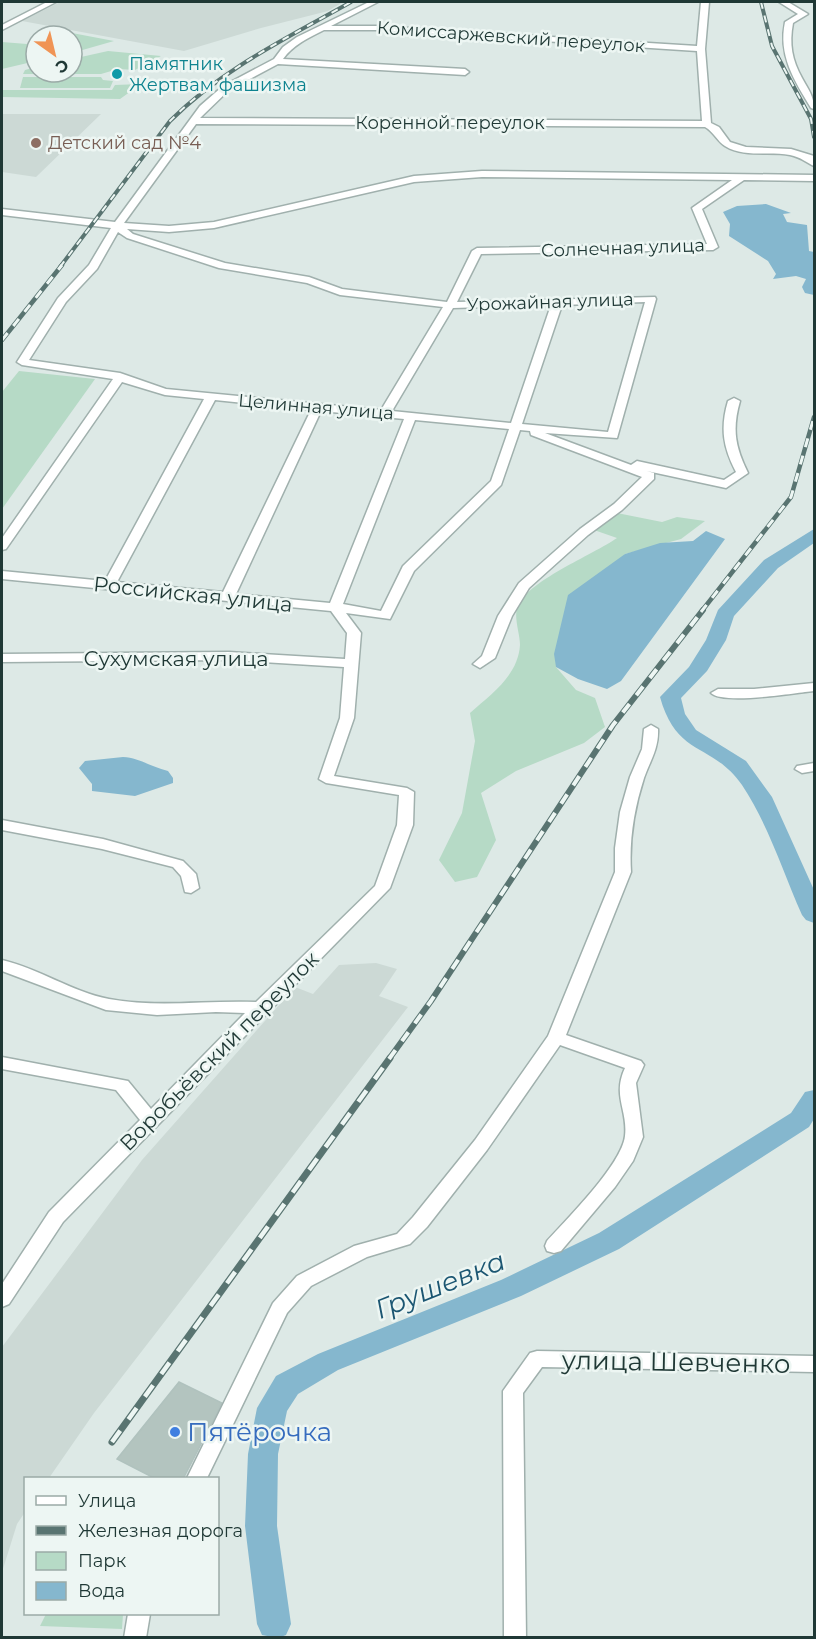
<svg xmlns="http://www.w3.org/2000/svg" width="816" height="1639" viewBox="0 0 816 1639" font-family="Montserrat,sans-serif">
	<rect width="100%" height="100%" fill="#dde9e6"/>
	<!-- built -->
	<g fill="#ccd9d5">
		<path d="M60,2H343L328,11L261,28L184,51L22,21Z"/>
		<path d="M2,114H101L36,177L2,172Z"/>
		<path d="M376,963L397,969L379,996L408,1007L94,1413L49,1478H26L25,1512L17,1524L2,1572V1347L142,1160L295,987L313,994L339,965Z"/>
	</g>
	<!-- green -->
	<g fill="#b6dac6">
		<path d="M72,33L114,41L72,53V36H65Z"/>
		<path d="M36,41V61L2,69V42L27,44Z"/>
		<path d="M108,51L161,56L135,70L118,69L101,74H23L25,70L36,67V72H72V59Z"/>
		<path d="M23,77H101L103,80L113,81L110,88H20Z"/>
		<path d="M141,84L120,99L2,97V90H112L115,85Z"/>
		<path d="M19,371L95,379L2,509V392Z"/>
		<path d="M617,513L662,522L677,517L705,521L681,539L625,554L556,667L576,690L595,698L605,727L584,743L516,771L481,793L496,840L477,877L455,882L439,860L462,813L475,741L470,713C491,694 518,676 520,645C520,634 514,619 517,608C526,581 593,555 617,538L594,530Z"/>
		<path d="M46,1614H123L122,1629L40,1626Z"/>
	</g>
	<!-- water -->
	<g fill="#85b7ce">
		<path d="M766,204L791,213L783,214L787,222L807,225L809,251L814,252V295L805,293L802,287L806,279L796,276L773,279L776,274L768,261L729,236L730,224L723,212L737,206Z"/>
		<path d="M706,531L725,539L621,681L607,689L578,679L556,667L554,654L568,595L625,554L660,543L693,541Z"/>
		<path d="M123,757C140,758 151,767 168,771L173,778V783L135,796L92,791V784L79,768L85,761Z"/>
	</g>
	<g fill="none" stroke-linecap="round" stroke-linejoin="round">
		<!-- river -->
		<g fill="#85b7ce" fill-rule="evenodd">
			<path d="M814,529V543L778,568L734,616L726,640L707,671L681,698L685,714L696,730L746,761L772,797L814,890V923L806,920L802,915C783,872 768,824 742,785C712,742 677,758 660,697L689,667L706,640L718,610L764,560Z"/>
			<path d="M814,1090V1119L809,1127L619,1249L521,1296L338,1370L298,1394L287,1411L278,1454L277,1526L291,1624L286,1635L278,1638L262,1635L257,1624L245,1526L248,1454L257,1408L276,1376L318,1354L501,1280L599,1233L791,1113L805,1092Z"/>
		</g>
	</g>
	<!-- building -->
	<path fill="#b3c4bf" stroke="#b0c2be" stroke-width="1.5" d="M179,1382L222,1403L183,1479H156L117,1459Z"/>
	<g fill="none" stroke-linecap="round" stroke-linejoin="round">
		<!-- street casing -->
		<g stroke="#a0b0ad" stroke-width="3">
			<g id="street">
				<path d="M47,2H56L2,30V25Z"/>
				<path d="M369,2H378L331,26H376L697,46L701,2H709L705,49L711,123L719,127L730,142L746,147L791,149L814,156V166C807,163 801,157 790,155C769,151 744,158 725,146C717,141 714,132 705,127L196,124L124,223L169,226L214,222L414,176L482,171L814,175V181L744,180L702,209L718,247L713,250L481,254L457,302L655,297L656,299L617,438L545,433L631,465L637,461L724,480L736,472C723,447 720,428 728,401L734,398L740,401C732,429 735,447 748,473L726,488L647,471L654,473V479L622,510L588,535L529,588L512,616L495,658L480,668L473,664L482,656L498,616L519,583L580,529L614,504L642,477L531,435L530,431L520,430L501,485L414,571L390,619L346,613L361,633L354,718L334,776L407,788L414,792L413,825L390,888L63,1222L9,1304L2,1307V1284L49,1212L140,1120L116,1090L2,1069V1057L128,1081L151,1109L245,1013L216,1012L157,1015L106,1010L2,971V960C38,968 72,992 109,999C157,1008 207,1000 256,1002L375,886L397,825L399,795L326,783L319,779L340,718L344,667L229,660L2,662V654L229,652L345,659L347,633L331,611L2,579V571L105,581L204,399L165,395L122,382L6,549L2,550V538L113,379L22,365L17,362L58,298L89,265L111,228L2,215V209L115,222L200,106L223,86L274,59L283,47L297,37ZM324,30H376L697,51L702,121L200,118L229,90L278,64L465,75L469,72L465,69L283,59C293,45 308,38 324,30ZM482,177L732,180L692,208L707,244L477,248L472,251L447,302L342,289L309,277L225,263L133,234L127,229L169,232L214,228L414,182ZM118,232L127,238L219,268L307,283L340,295L443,307L381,410L166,389L120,373L29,360L66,302L97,269ZM645,302L608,432L522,424L562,305ZM551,305L511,423L392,411L453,308ZM215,400L311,410L223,592L117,582ZM321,411L404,419L330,603L236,594ZM415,420L509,429L491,481L403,566L381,611L343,604Z"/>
				<path d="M779,2H788L808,14L793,23C789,44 792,60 802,78C808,89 814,96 814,109L811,108C794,80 778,55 785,22L798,14Z"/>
				<path d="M814,683V691C795,693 723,705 711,693L718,689H754Z"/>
				<path d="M651,725L658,729C659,748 650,761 644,778C634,809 629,840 631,872L566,1035L641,1061L644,1065L636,1083L643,1137L633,1161L615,1187L561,1251L554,1253L547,1251L545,1246L547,1241C567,1219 622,1164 625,1136C628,1110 612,1096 625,1068L560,1045L487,1150L427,1227L410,1244L367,1257L311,1286L287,1313L207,1478H187L273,1303L297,1276L354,1246L397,1234L413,1217L475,1140L548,1036L615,872V848L620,812L630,777L642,749L644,729Z"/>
				<path d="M814,763V771L802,773L795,769L797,766Z"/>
				<path d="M2,820L103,839L183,861L196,874L199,888L191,893L185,892L181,876L173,867L102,849L2,830Z"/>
				<path d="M537,1351L814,1356V1372L542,1367L523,1393L526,1638H504L503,1391L530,1353Z"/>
				<path d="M128,1614H150L146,1638H124Z"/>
			</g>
		</g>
		<!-- street -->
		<use href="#street" fill="#fff" fill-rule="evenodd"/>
		<!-- rail-far3 casing -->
		<g stroke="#597471" stroke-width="4">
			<g id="rail-far3">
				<path d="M761,2L772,46L811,119L814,137"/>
				<path d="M60,267L170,121C222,69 287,38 351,2"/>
			</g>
		</g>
		<!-- rail-far2 casing -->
		<g stroke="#597471" stroke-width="4.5">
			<g id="rail-far2">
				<path d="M2,340L62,265"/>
				<path d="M701,612L791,497L814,417"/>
			</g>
		</g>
		<!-- rail-far1 casing -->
		<g stroke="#597471" stroke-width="6">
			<path id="rail-far1" d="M389,1059L431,1001L613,725L703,610"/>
		</g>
		<!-- rail casing -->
		<g stroke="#597471" stroke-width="7">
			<path id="rail" d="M112,1442L390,1058"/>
		</g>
		<!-- rail-far3 -->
		<use href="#rail-far3" stroke="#edf6f3" stroke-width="2" stroke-dasharray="7" stroke-linecap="butt"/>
		<!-- rail-far2 -->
		<use href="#rail-far2" stroke="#edf6f3" stroke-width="3" stroke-dasharray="9" stroke-linecap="butt"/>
		<!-- rail-far1 -->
		<use href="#rail-far1" stroke="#edf6f3" stroke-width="4" stroke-dasharray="11" stroke-linecap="butt"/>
		<!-- rail -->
		<use href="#rail" stroke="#edf6f3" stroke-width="4.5" stroke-dasharray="14" stroke-linecap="butt"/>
	</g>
	<!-- markers -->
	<circle fill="#0f9aa8" stroke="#edf6f3" stroke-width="2" cx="117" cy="74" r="6"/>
	<circle fill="#8d6e63" stroke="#edf6f3" stroke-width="2" cx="36" cy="143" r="6"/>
	<circle fill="#3f7fe0" stroke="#edf6f3" stroke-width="2" cx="175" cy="1432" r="6"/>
	<g text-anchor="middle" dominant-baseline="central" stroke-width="5" stroke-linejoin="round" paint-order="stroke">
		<!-- far-street labels -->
		<g font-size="18" fill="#1f3835" stroke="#edf6f3">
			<text transform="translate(511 37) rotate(4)">Комиссаржевский переулок</text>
			<text x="450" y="123">Коренной переулок</text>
			<text transform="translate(623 248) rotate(-2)">Солнечная улица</text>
			<text transform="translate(550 302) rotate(-2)">Урожайная улица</text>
			<text transform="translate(316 407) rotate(5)">Целинная улица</text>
		</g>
		<!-- far-culture labels -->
		<g font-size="18" fill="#0d838f" stroke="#edf6f3" text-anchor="start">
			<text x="129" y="64">Памятник<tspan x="129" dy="21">Жертвам фашизма</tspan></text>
		</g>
		<!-- far-education labels -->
		<g font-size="18" fill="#785e54" stroke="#edf6f3" text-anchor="start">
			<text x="48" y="143">Детский сад №4</text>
		</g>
		<!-- street labels -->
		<g font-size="21" fill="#1f3835" stroke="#edf6f3">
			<text transform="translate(193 594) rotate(6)">Российская улица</text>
			<text x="176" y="658">Сухумская улица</text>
			<text transform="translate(219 1051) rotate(-45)">Воробьёвский переулок</text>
		</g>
		<!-- near-street labels -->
		<g font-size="26" fill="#1f3835" stroke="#edf6f3">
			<text transform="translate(676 1362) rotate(1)">улица Шевченко</text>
		</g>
		<!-- near-shop labels -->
		<g font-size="26" fill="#366cbe" stroke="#edf6f3" text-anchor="start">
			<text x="187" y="1432">Пятёрочка</text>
		</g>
		<!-- near-water labels -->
		<g font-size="27" font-style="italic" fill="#1b5672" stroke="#edf6f3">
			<text transform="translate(440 1285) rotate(-22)">Грушевка</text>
		</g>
	</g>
	<!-- border -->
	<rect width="816" height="1639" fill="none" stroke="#1f3835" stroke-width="6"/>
	<!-- legend -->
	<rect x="24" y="1477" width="195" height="138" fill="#edf6f3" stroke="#9baaa7" stroke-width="1.5"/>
	<rect x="36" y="1496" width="30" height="9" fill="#ffffff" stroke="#9baaa7" stroke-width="1.5"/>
	<text x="78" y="1507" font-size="18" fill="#1f3835">Улица</text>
	<rect x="36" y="1526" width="30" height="9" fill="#597471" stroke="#9baaa7" stroke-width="1.5"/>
	<text x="78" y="1537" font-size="18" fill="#1f3835">Железная дорога</text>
	<rect x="36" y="1552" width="30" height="18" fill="#b6dac6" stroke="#9baaa7" stroke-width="1.5"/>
	<text x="78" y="1567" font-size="18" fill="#1f3835">Парк</text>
	<rect x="36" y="1582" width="30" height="18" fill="#85b7ce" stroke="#9baaa7" stroke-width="1.5"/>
	<text x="78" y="1597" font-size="18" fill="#1f3835">Вода</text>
	<!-- north arrow -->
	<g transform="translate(54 54) rotate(146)"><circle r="28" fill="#edf6f3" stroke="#9baaa7" stroke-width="1.5"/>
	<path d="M0-4.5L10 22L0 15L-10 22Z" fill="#f09455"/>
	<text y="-9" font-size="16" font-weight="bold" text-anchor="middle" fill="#1f3835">С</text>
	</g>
</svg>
